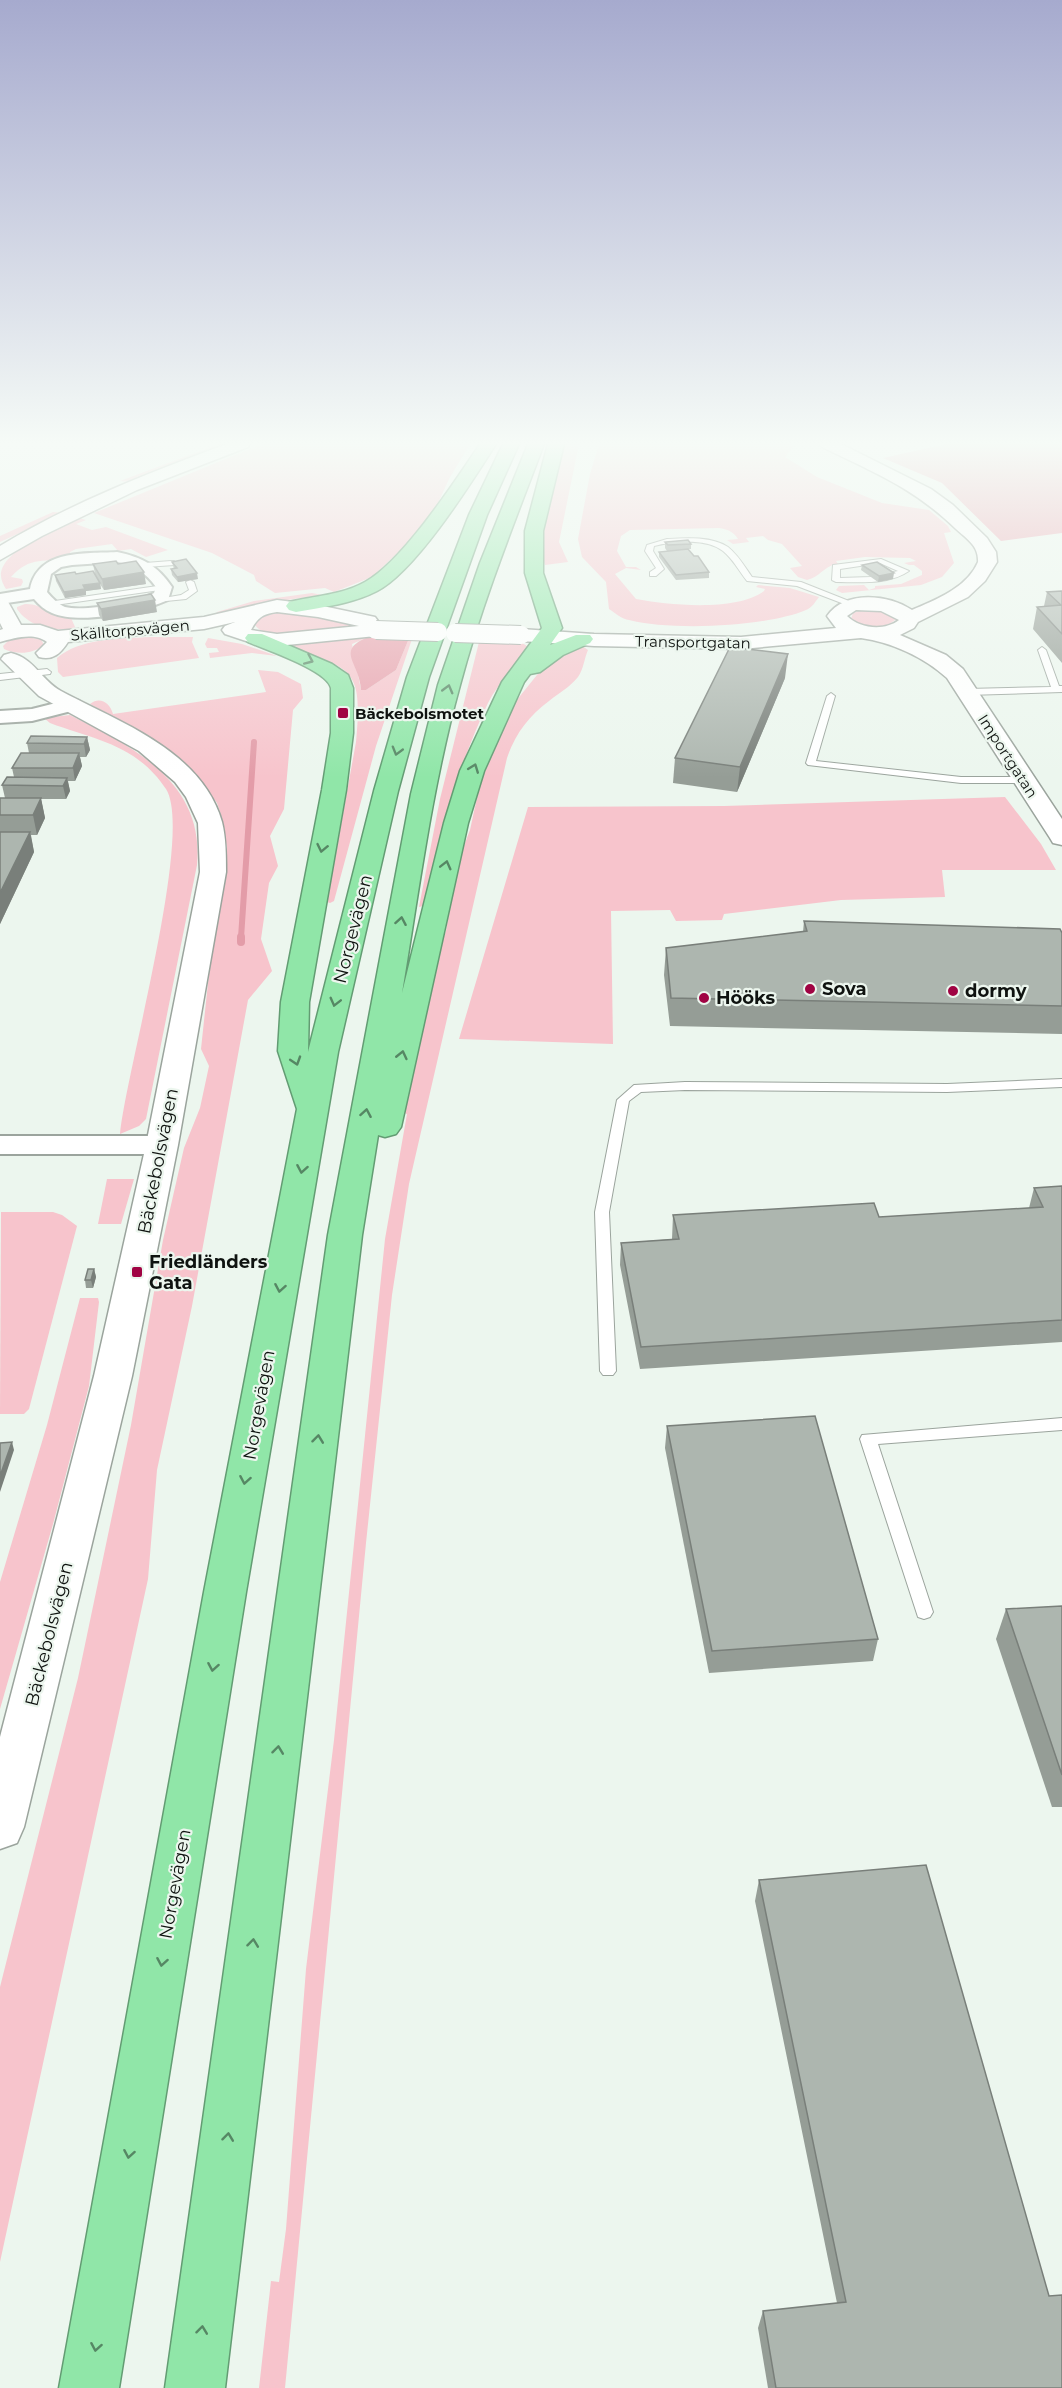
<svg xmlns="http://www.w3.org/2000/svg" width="1062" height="2388" viewBox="0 0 1062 2388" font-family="Montserrat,sans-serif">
	<rect width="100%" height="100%" fill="#ecf6ee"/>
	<!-- green -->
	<g fill="#f7c4cc">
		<path d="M219,444H231L131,482L120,481Z"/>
		<path d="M262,444H470L449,479L434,512L408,543L372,577L334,592L325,588L275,593L256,581L254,575L212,553L94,513Z"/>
		<path d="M563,444H579L559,542L568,562L545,565L540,551L541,532Z"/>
		<path d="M599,444H791L794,446L785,457L817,477L882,503L929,510L948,526L951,532L944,533L954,563L942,577L921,585L842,593L836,590L839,586L864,585L869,590L875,588V586L901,584L922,575V571L914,565H909L904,563L916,561L910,558L865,557L836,561L838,564C825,565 820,577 807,580L798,577L790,568L802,566L782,544L768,540L763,536L746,538L749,542L733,544L727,540L738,539C734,532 727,529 719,528L630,530L621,536L617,551L626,567H636L641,570L626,568L615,574L636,599C668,605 736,612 764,591L765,589L756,587L758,585L790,588L819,597C815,602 812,608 806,610C766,627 672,631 629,620C622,619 615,613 609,609L606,582L582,557L578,539L590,474Z"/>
		<path d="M53,512L63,513L0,542V536Z"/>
		<path d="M79,518L86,520L76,524L92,530L106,527L168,550L146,557L131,549L118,551L112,544L76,549L70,552L71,558C45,563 31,555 11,577L22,579L23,582L21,586L6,589C4,586 1,580 1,576C0,550 59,528 79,518Z"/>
		<path d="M312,593L322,595L259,604L215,615L217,612L254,601Z"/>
		<path d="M25,604C41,603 55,617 71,618L76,629C54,631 30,628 17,609V607Z"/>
		<path d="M865,609L882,611L894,617L895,620C884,630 862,628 851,619L853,613Z"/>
		<path d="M290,612L357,624V626C334,627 269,646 255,625C262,613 277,613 290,612Z"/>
		<path d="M373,635L352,644L361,690H366L396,670L410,636H413L376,746L334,901L330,903L327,902L356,742C363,666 353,671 287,645Z"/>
		<path d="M23,637L41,639L44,645C33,654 17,655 4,649L3,646L8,641Z"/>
		<path d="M150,637H193L192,642L199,658L63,677L58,672L57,658C80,638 119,639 150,637Z"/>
		<path d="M208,638L242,644L277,656L252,653L210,658L209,653L219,652L217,648H207L205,644Z"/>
		<path d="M480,638L516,639L530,648C517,665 498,683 488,703C459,763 438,841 423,906L419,907L440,799Z"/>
		<path d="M581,645L588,650C584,659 584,668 578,677C570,687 559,693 549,701C529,716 515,734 507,758L409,1184L392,1295L366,1543L285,2388H259L271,2281L279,2282L286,2229L306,1969L334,1740L385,1239L407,1114L401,1112L439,949L446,931L457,864L470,830L483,770L509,714L516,701L541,670L552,661Z"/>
		<path d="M258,670L278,672L301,684L303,698L293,710L284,809L270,836L278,866L269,883L261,939L272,971L248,1000L192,1306L157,1470L148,1579L0,2262V1987L78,1678L131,1425L163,1240L184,1148L200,1108L209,1066L201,1049L211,955L227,848L222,818L217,803L195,773L182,760L147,735L90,704C100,696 110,703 113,714L266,692Z"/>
		<path d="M70,715C133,747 205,782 197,865L146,1119L139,1126L120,1134C126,1071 194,833 166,789C136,744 95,740 50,723L44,718Z"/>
		<path d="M1005,797L1041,844L1056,870H942L945,897L841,900L724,914L722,920L676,921L670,910L611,911L613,1044L459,1039L528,807L724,806Z"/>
		<path d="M107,1179H134L121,1224H98Z"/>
		<path d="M1,1212H53L62,1215L77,1226L29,1409L24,1414H0Z"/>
		<path d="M80,1298H98L99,1302L89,1386L53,1524L0,1709V1582L47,1425Z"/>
	</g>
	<!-- forest -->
	<g fill="#e9a1ad">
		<path d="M946,444H1062V533L1001,541L942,483L883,458Z"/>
		<path d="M373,635L410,636L396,670L366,690H361C360,661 332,650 373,635Z"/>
	</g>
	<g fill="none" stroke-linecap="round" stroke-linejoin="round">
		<!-- stream-far1 -->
		<path stroke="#e39ca8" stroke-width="6" d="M241,938L254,742"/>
		<!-- stream -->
		<path stroke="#e39ca8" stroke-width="8" d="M241,942V937"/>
		<!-- lane casing -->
		<g stroke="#9ba49d" stroke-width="2">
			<g id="lane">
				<path d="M667,539C685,538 712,536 728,547C738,555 745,567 752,577L801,582L859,605L852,607L797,586L747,581C739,571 733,559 723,551C707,538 673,541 654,546L653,551L664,569L656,576H650V572L656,568L645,551L647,545Z"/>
				<path d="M881,559L909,571C889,585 859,582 836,582L832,580L833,565ZM880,563L898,571L871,577L840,578V569Z"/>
				<path d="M171,561H174V565L132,568L128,566L132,564Z"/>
				<path d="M190,580L194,582L197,591L186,599L156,602L152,600L181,595L189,590L186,582Z"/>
				<path d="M164,585H167V589L48,606L44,604L48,602Z"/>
				<path d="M1042,647L1046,650L1059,686H1062V692L967,695L963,692L967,689L1051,687L1038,650Z"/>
				<path d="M47,669L51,672L50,674L0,680V674Z"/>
				<path d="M831,693L835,696L816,761L961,777H1024L1029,780L1024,783H961L808,765L806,763L827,696Z"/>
				<path d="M1062,1079V1087L947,1092L685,1090L641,1092L629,1101L609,1212L616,1371L613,1375H603L600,1371L595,1212L617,1100L634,1085L685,1082L947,1084Z"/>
				<path d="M1062,1418V1430L878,1444L933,1612L930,1617L924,1619L918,1617L860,1439L862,1435Z"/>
			</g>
		</g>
		<!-- street casing -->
		<g stroke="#9ba49d" stroke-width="4">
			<g id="street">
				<path d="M117,552C142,557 158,566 172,587L168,600C142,612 80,625 52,613C45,610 39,605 34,599L0,604V594L30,589C38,549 84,554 117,552ZM117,562C134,565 146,573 156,587L154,593C136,602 85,612 65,607C58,604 52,598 47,592L51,574L61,567L72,565Z"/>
				<path d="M72,699L79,701L81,705L79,709L32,721L0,723V711L32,709Z"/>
				<path d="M0,1136H162L172,1139L176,1145L172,1151L162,1154H0Z"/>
			</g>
		</g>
		<!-- secondary casing -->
		<g stroke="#9ba49d" stroke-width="3">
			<g id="secondary">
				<path d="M227,444H250L248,447L137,490L42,536L0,560V546C71,503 149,473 227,444Z"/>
				<path d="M820,444H841L931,489L953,505L987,538L996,552L997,562L985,581L968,597L918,622L914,628L900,635L946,655L963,669L1062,819V845L1053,843L1050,838L947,678C924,657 891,642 861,638L741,649L594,646L521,641L514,639L511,635L514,631L521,629L594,634L741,637L836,628L827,616C845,590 888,594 912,610C935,600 967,588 978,562C979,546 967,539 956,529C914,488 875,473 822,447ZM856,610L881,611L899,620C885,631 860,629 847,616Z"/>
				<path d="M0,598L7,600L21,625H40L58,631L204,617L277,600L318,605L375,617L378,621L376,624L383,626L386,630L383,634L376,636L277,646L255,644L225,634L222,630L225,626L235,622L204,629L68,642C61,653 53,661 39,657L36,653L47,642C34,632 15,638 0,642V630L3,629L0,623ZM277,612L318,617L359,626L277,634L251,630C258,617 263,614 277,612Z"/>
				<path d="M11,653C34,658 42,681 61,691C119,722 202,751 222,822C226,838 226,855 226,872L178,1145L132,1376L24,1827L17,1843L0,1849V1737L94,1376L146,1145L200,872L198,823L186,797L175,782L139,751L39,696L1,659L4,655Z"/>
			</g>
		</g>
		<!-- highway casing -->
		<g stroke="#639c73" stroke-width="3">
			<g id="highway">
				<path d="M480,444H496C471,483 416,571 377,591C352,604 323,607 296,612L289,610L286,606L289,602C314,596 342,595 365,582C403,561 455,481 480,444Z"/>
				<path d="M503,444H519L487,515L429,677L398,791L338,1052L246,1592L119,2388H59L204,1592L297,1109L278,1051L281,1002L322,790L331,733V688C327,670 266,650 248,642L245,638L248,634H262L332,664L348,675L353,688V733L346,790L309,1002L308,1052L374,791L407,677L469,515Z"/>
				<path d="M528,444H544C514,523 482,603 460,685C432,786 419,890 402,993L444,823L460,771L502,682L542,628L525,573V531L548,444H564L543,531V573L562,628L550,645L576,635H590L593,639L590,643L563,655L540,672L530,674L524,682L484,771L468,823L401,1127L396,1134L385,1137L378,1135L362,1235L225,2388H165L328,1235L411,794L438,685L480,563Z"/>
			</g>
		</g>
		<!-- lane -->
		<use href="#lane" fill="#fff" fill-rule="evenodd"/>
		<!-- street -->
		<use href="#street" fill="#fff" fill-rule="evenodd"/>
		<!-- secondary -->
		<use href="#secondary" fill="#fff" fill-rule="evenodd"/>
		<!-- highway -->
		<use href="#highway" fill="#90e6a8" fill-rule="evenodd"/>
		<!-- secondary-bridge casing -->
		<g stroke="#9ba49d" stroke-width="20" stroke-linecap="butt">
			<g id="secondary-bridge">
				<path d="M376,630L438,632"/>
				<path d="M455,633L521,635"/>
			</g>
		</g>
		<!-- secondary-bridge -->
		<use href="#secondary-bridge" stroke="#fff" stroke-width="18"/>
	</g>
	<!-- wall -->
	<g fill="#959d96">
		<path d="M665,542L691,544V549H688L694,556L709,572V578L676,580L659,557V552L667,551L665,548Z"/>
		<path d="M172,562L198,579L178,582L172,575L171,569H174Z"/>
		<path d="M93,564H118L146,584L104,590L100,584L101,589L86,591V595L65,598L56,581L55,575L95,574Z"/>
		<path d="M862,565L893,579L878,582L861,570Z"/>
		<path d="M1062,591V663L1033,629L1037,607L1044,606L1047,592Z"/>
		<path d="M97,603L157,612L103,621L99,615Z"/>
		<path d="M785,678L737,792L673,783L675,758Z"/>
		<path d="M87,737L90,750L86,757H80L82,766L75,781H68L70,791L66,799H41L45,818L37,835H31L34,852L0,924V798H5L2,785L14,777L12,768L29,753L27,743Z"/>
		<path d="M804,921L1062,933V1034L670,1026L664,975L666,948L803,932Z"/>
		<path d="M1062,1186V1342L640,1369L620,1265L621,1243L672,1239L673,1215L879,1217L1029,1208L1034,1188Z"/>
		<path d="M94,1269L96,1277L93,1288H86L85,1280Z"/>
		<path d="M667,1426L878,1639L873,1661L709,1673L665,1448Z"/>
		<path d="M1062,1606V1807H1052L996,1639L1006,1609Z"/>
		<path d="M759,1880L1062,2388H768L758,2328L763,2311L837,2303L755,1901Z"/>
	</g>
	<!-- shaded-wall -->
	<g fill="#797f7a">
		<path d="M144,572L146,584L104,590L102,579Z"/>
		<path d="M197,573L198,579L178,582L177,577Z"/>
		<path d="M894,573L893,579L878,582L879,576Z"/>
		<path d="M100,583L101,589L86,591V595L65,598L64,592L83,585Z"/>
		<path d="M155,600L157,612L103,621L101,609Z"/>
		<path d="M788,654L785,678L737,792L740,767Z"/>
		<path d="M87,737L90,750L86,757L84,744Z"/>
		<path d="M79,753L82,766L75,781L73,768Z"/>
		<path d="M67,778L70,791L66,799L63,786Z"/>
		<path d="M41,798L45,818L37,835L33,815Z"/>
		<path d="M30,832L34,852L0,924V893Z"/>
		<path d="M94,1269L96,1277L93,1288L91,1280Z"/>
		<path d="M12,1442L14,1450L0,1492V1476Z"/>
	</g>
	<!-- building -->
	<g fill="#adb6af" stroke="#797f7a" stroke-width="1.5">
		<path d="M688,540L691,544L668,545L665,542Z"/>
		<path d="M688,549L694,556H698L709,572L676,575L659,552Z"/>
		<path d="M186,559L197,573L177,577L171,569L177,568L172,562Z"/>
		<path d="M116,561L118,564L136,561L144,572L102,579L93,564Z"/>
		<path d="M877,562L894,573L879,576L862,565Z"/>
		<path d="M93,571L100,583L83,585L85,589L64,592L55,575L75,572L76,574Z"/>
		<path d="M1062,591V634L1037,607L1061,605L1047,592Z"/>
		<path d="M151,594L155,600L101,609L97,603Z"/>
		<path d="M730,647L788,654L740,767L675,758Z"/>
		<path d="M31,736L87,737L84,744L27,743Z"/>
		<path d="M21,753H79L73,768H12Z"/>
		<path d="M7,777L67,778L63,786L2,785Z"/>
		<path d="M0,798H41L33,815H0Z"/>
		<path d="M0,832H30L0,893Z"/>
		<path d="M804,921L1060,929L1062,933V1006L671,998L666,948L807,931Z"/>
		<path d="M1062,1186V1320L641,1347L621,1243L679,1239L673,1215L874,1203L879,1217L1043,1207L1034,1188Z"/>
		<path d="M88,1269H94L91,1280H85Z"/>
		<path d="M815,1416L878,1639L712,1651L667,1426Z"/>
		<path d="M12,1442L0,1476V1443Z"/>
		<path d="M1062,1606V1775L1006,1609Z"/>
		<path d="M926,1865L1049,2296L1062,2295V2388H776L763,2311L846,2302L759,1880Z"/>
	</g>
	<!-- one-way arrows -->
	<defs><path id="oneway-chevron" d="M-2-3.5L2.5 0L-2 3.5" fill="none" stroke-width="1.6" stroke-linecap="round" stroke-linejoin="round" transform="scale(1.5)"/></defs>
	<g stroke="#568764">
		<use href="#oneway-chevron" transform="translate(309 660) rotate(24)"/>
		<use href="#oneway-chevron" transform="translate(448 689) rotate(-75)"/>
		<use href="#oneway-chevron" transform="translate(397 751) rotate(106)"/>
		<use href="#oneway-chevron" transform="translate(474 768) rotate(-69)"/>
		<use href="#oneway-chevron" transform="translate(322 848) rotate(102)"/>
		<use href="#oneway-chevron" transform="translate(446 865) rotate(-76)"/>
		<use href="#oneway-chevron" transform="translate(401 921) rotate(-80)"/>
		<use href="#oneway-chevron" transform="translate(335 1002) rotate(104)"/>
		<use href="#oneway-chevron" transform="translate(402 1055) rotate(-77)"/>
		<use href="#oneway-chevron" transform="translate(296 1061) rotate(72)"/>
		<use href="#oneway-chevron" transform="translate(366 1113) rotate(-80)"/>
		<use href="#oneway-chevron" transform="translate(302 1169) rotate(100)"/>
		<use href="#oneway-chevron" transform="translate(280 1288) rotate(100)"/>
		<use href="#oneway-chevron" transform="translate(318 1439) rotate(-83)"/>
		<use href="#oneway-chevron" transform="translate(245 1480) rotate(100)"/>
		<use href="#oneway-chevron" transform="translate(213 1667) rotate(100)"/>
		<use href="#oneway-chevron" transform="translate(278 1750) rotate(-83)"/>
		<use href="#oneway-chevron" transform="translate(253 1943) rotate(-83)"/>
		<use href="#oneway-chevron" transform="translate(162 1962) rotate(100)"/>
		<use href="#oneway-chevron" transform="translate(228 2137) rotate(-83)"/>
		<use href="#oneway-chevron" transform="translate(129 2154) rotate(100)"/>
		<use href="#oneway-chevron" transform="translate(202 2330) rotate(-83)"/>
		<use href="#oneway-chevron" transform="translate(96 2347) rotate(100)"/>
	</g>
	<!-- sky -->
	<linearGradient id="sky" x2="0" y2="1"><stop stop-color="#a6aace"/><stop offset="0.57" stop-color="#f6fbf7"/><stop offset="1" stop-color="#f6fbf7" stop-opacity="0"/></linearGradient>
	<rect width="1062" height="778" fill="url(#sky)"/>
	<!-- markers -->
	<g fill="#a00343" stroke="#ecf6ee" stroke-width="2">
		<rect x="337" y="707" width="12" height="12" rx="3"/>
		<circle cx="810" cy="989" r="6"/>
		<circle cx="953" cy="991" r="6"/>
		<circle cx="704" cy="998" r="6"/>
		<rect x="131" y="1266" width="12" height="12" rx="3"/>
	</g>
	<g text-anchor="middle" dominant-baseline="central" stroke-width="4.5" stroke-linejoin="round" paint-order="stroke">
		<!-- far-street labels -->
		<g font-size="15" fill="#0f1310" stroke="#ecf6ee">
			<text transform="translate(130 630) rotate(-5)">Skälltorpsvägen</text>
			<text transform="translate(693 642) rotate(1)">Transportgatan</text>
			<text transform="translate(1008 756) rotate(57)">Importgatan</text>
		</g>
		<!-- far-poi labels -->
		<g font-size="15" font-weight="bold" fill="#0f1310" stroke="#ecf6ee" text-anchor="start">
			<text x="355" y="713">Bäckebolsmotet</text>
		</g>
		<!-- street labels -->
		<g font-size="18" fill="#0f1310" stroke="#ecf6ee">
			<text transform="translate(353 929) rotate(-76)">Norgevägen</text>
			<text transform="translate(158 1161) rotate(-79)">Bäckebolsvägen</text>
			<text transform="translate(259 1405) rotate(-80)">Norgevägen</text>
			<text transform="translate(49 1634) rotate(-76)">Bäckebolsvägen</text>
			<text transform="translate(175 1884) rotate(-80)">Norgevägen</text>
		</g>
		<!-- poi labels -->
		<g font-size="18" font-weight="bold" fill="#0f1310" stroke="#ecf6ee" text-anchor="start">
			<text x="822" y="989">Sova</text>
			<text x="965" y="991">dormy</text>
			<text x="716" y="998">Hööks</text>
			<text x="149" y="1262">Friedländers<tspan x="149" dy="21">Gata</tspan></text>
		</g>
	</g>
</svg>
